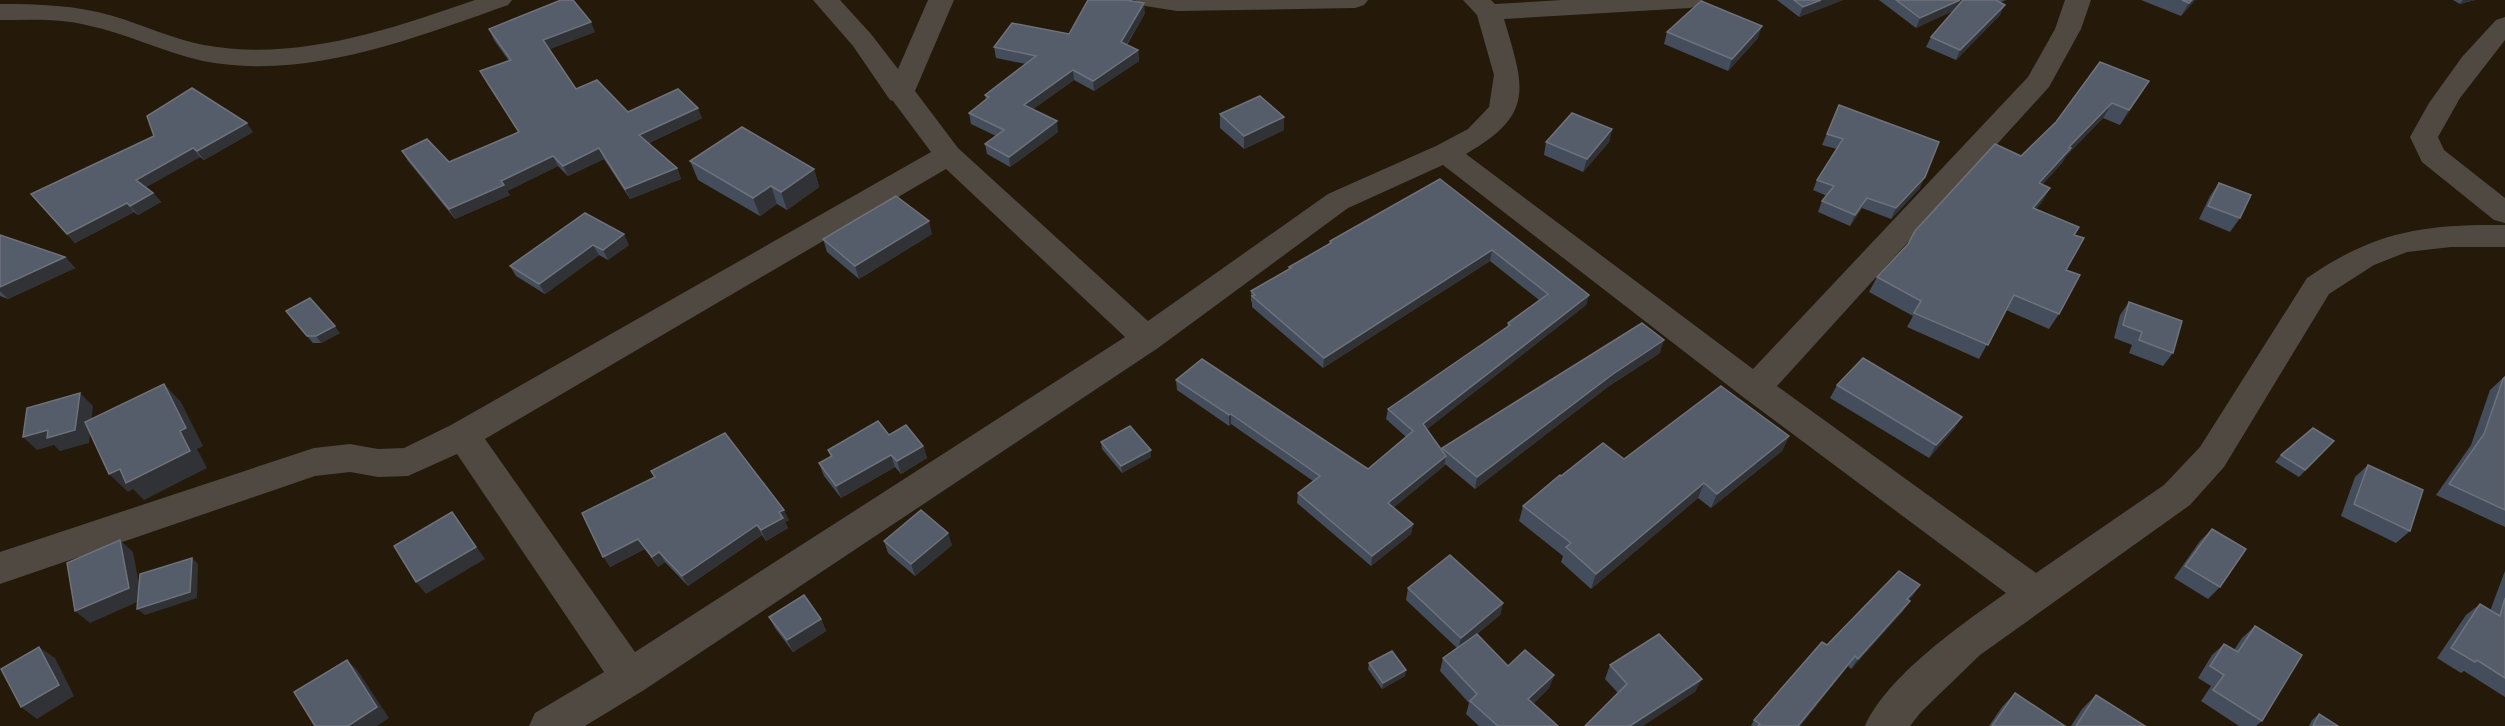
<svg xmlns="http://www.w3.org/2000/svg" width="2505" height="726" viewBox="0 0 2505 726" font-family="Jost,sans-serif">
	<rect width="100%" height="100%" fill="#25190a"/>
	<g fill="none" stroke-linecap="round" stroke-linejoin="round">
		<!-- minor -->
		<g fill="#4f4942" fill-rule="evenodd">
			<path d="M475,0H512L508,5C412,39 306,81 203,61C163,52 126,33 86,25C58,18 29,20 0,20V4C39,4 75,5 113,16C143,25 173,39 204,45C296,62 388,30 475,0Z"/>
			<path d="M813,0H840L871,34L898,69L928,0H954L915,91L958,148L1148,321L1328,194L1436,146L1468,129L1489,107L1494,75L1477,15L1463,0H1491L1495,4L1562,0H1703L1699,5L1690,8L1504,19C1524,87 1536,114 1466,154L1753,369L2028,77L2055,29L2065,0H2091L2081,29L2049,87L1777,386L2036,573L2164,485L2200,447L2307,278C2375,231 2424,224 2505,225V247H2451L2407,252L2374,265L2329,294L2224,467L2190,505L1980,655L1921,712L1910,726H1865C1887,676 1962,624 2006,593L1743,397L1443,165L1348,208L1158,348L644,690L585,726H529L535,713L604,672L457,454L408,476L378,477L350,472L315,476L0,584V552L314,448L350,444L378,449L404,448L451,425L931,152L893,101L890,100L853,46ZM946,169L1125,337L635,652L485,439Z"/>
			<path d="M1135,0H1368L1364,5L1355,8L1177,11L1139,5Z"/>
			<path d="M2505,17V40L2460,98L2438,137L2444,150L2505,198V223L2494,220L2422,162L2410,137L2429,103L2462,57L2496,20Z"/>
		</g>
	</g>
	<!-- wall -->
	<g fill="#444d5c">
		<path d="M1777,0H1843L1799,17Z"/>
		<path d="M1879,0H2006L2001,2L2000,15L1956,60L1926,47L1931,37L1954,10L1916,28Z"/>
		<path d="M2141,0H2195L2181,16Z"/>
		<path d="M2453,0H2475L2460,4Z"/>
		<path d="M1145,13L1127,45L1138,50L1139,61L1094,91L1074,80L1033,109L1058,132L1010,167L987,154L985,144L996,136L971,124L969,113L986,100L985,95L1026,64L996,58L994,47L1069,34Z"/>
		<path d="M489,29L595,32L549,49L576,89L628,112L702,118L649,143L677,168L681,179L630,199L604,159L568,176L558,166L507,191L510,195L455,219L408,161L402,151L449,162L518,132L486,82L480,71L509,61L494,40Z"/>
		<path d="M1667,32L1758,38L1728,71L1664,44Z"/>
		<path d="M2149,81L2120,125L2103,118L2066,156L2062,163L2042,185L2050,188L2041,203L2036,209L2074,235L2066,270L2059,314L2049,329L2006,310L1979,359L1907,327L1913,316L1869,292L1877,277L2021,156Z"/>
		<path d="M1839,105L1920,188L1891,219L1862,208L1850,226L1818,212L1822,201L1827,196L1813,190L1817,180L1837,149L1822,145Z"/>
		<path d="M1220,114L1284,130L1244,149L1220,128Z"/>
		<path d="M1612,129L1609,142L1583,172L1544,155L1546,142Z"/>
		<path d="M253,132L204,160L200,157L146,187L153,193L161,202L138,215L134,212L75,243L31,194Z"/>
		<path d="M690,161L814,169L819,187L787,210L777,204L760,216L698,180Z"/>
		<path d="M1440,179L1589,295L1586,305L1427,429L1442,450V448L1660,353L1609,386L1475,489L1445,464L1444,466L1393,508L1413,524L1411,534L1371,566L1297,503L1298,493L1313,481L1231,424L1229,426L1177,390L1176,380L1368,469L1406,437L1386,419L1388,409L1507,327L1508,323L1539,300L1490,261L1323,368L1252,307V303L1251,301V291L1289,269V267L1329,244L1330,241Z"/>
		<path d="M2219,183L2240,218L2230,232L2199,219L2210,196Z"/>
		<path d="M585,213L629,245L608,260L599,255L545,294L516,276L510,266Z"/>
		<path d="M932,234L859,279L827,252L823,239Z"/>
		<path d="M0,235L65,257L75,268L8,299L0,296Z"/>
		<path d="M2129,302L2173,353L2163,366L2129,353L2132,345L2114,338L2120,315Z"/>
		<path d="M291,318L340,333L321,343H313Z"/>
		<path d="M2505,376V527L2436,495L2471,445L2490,390Z"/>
		<path d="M1837,385L1962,417L1954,429L1929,458L1830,398Z"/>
		<path d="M889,435L923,446L927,458L901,474L895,467L841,498L824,476L819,463L831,457L828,450Z"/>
		<path d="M1789,436L1782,451L1711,508L1698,498L1591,589L1561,562L1563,556L1519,521L1523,506L1561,476L1624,459Z"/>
		<path d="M2334,441L2299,477L2275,462L2281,455Z"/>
		<path d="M1101,442L1151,457L1122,473L1102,449Z"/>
		<path d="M2368,465L2410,531L2396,543L2341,516L2355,477Z"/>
		<path d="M582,513L789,520L785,522L788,528L766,541L762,535L688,586L665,562L658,567L645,549L610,567Z"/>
		<path d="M2212,529L2220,587L2208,599L2174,578L2200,541Z"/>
		<path d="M884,541L952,545L915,576L888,553Z"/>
		<path d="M2505,571V697L2464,671L2461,673L2437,658L2466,615L2480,604L2490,611Z"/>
		<path d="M1920,585L1909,600L1910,601L1903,611L1851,669L1848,666L1800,726H1751L1754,720L1827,645Z"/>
		<path d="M1408,588L1503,603L1500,615L1477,634L1508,666L1554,675L1549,688L1533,704L1558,726H1479L1466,714L1469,703L1440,671L1443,658L1457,648L1406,600Z"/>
		<path d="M769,617L821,619L826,631L793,652L775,628Z"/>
		<path d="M2255,626L2262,721L2256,726H2239L2201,701L2211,686L2198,678L2212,655L2224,644L2234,650L2242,638Z"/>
		<path d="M1369,663L1405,676L1382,689L1368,669Z"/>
		<path d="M1610,665L1695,692L1618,693L1605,679Z"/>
		<path d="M2015,693L2065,726H1989L2002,707Z"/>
		<path d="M2096,695L2145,726H2071L2082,709Z"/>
		<path d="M2319,714L2338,726H2309L2312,720Z"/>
	</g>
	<!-- shaded-wall -->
	<g fill="#303236">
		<path d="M1821,0H1843L1799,17L1803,7Z"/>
		<path d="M1960,0H1964L1960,8L1916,28L1920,18Z"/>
		<path d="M2192,0H2195L2181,16L2189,3Z"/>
		<path d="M2463,0H2475L2460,4Z"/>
		<path d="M1144,3L1145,13L1122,52L1121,42Z"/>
		<path d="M2005,5L2000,15L1956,60L1960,50Z"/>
		<path d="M591,22L595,32L548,50L543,40Z"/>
		<path d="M1762,26L1758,38L1728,71L1732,59Z"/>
		<path d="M1138,50L1139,61L1094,91L1093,81Z"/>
		<path d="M1073,70L1074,80L1025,115L1024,105Z"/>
		<path d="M2149,81L2140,96L2120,125L2129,110Z"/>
		<path d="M2112,103L2103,118L2066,156L2062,163L2030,198L2039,183L2069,147Z"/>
		<path d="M698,108L702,118L644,145L639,135Z"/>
		<path d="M1284,117V130L1244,149V136Z"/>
		<path d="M1057,121L1058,132L1010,167L1009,157Z"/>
		<path d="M247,123L253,132L204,160L197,151Z"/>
		<path d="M1612,129L1609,142L1583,172L1587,159Z"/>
		<path d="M193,148L200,157L143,189L136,180Z"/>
		<path d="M599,148L604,159L568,176L563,166Z"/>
		<path d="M553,156L558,166L507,191L510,195L455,219L449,209L501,181Z"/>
		<path d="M677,168L681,179L630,199L625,189Z"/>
		<path d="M814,169L819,187L787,210L781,192Z"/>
		<path d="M1925,177L1920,188L1891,219L1896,208Z"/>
		<path d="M771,186L777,204L760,216L753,198Z"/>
		<path d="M2050,188L2041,203L2024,222L2033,208Z"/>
		<path d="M153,193L161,202L138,215L130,206Z"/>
		<path d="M1867,198L1862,208L1850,226L1855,215Z"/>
		<path d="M127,203L134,212L75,243L67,234Z"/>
		<path d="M929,221L932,234L859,279L855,266Z"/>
		<path d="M624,234L629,245L608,260L603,250Z"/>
		<path d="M593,245L599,255L545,294L539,284Z"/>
		<path d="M1492,250L1490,261L1323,368L1324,358Z"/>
		<path d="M65,257L75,268L8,299L0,291V287Z"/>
		<path d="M1589,295L1586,305L1421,434L1423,424Z"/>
		<path d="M335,326L340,333L321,343L316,336Z"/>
		<path d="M1664,340L1660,353L1609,386L1475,489L1477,477L1613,374Z"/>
		<path d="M164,384L181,402L203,446L197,449L207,468L144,500L133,489L128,492L109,474L180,431Z"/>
		<path d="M80,393L93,406L89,443L60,451L54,445L37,450L23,437Z"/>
		<path d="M1231,414V424L1229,426V415Z"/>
		<path d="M1962,417L1954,429L1929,458L1936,445Z"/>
		<path d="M1789,436L1782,451L1711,508L1717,494Z"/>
		<path d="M923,446L927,458L901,474L897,461Z"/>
		<path d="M1151,450V457L1122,473L1121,466Z"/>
		<path d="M891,455L895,467L841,498L836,486Z"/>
		<path d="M1446,456L1444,466L1387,513L1388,503Z"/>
		<path d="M1704,483L1698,498L1591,589L1596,574Z"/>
		<path d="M784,510L789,520L785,522L788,528L766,541L761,530L779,512Z"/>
		<path d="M452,512L485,559L426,594L416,582Z"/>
		<path d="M1413,524L1411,534L1371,566L1372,556Z"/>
		<path d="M757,525L762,535L688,586L682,576Z"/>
		<path d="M948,533L952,545L915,576L911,564Z"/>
		<path d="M638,539L645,549L610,567L603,557Z"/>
		<path d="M120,540L133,552L142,600L90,623L75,611Z"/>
		<path d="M659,552L665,562L658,567L652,557Z"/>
		<path d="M192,558L198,564L197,598L145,615L137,609Z"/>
		<path d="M1920,585L1913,596L1899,609L1907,599Z"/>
		<path d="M1910,601L1903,611L1851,669L1858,659Z"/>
		<path d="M1503,603L1500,615L1458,649L1461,638Z"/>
		<path d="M821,619L826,631L793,652L787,640Z"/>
		<path d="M39,647L55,658L74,696L37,719L21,707Z"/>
		<path d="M1855,656L1848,666L1800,726H1798Z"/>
		<path d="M347,660L358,671L389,718L377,726H348Z"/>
		<path d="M1406,670L1405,676L1382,689L1383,683Z"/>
		<path d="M1554,675L1549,688L1524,713L1528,699Z"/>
		<path d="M1702,679L1695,692L1643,726H1630Z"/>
	</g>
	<!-- building -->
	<g fill="#555d6a" stroke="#6d727b" stroke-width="1.5">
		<path d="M561,0H573L591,22L543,40L576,89L597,80L628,112L678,89L698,108L639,135L677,168L625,189L599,148L563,166L553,156L501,181L504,185L449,209L402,151L427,139L449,162L519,132L480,71L511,60L489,29Z"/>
		<path d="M1088,0H1126L1144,3L1121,42L1138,50L1093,81L1073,70L1024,105L1057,121L1009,157L985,144L1004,130L969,113L989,97L985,95L1036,56L994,47L1012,23L1069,34Z"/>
		<path d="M1794,0H1821L1803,7Z"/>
		<path d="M1896,0H1960L1920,18Z"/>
		<path d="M1963,0H1996L2005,5L1960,50L1931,37Z"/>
		<path d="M2182,0H2192L2189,3Z"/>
		<path d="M1701,1L1762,26L1732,59L1667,32Z"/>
		<path d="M2100,62L2149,81L2129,110L2112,103L2069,147L2071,148L2039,183L2050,188L2033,208L2079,227L2074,235L2084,238L2066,270L2080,275L2059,314L2014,295L1988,345L1914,313L1921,301L1877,277L1908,244L1915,231L1995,144L2021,156L2056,122Z"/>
		<path d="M192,88L247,123L197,151L193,148L136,180L153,193L130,206L127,203L67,234L31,194L154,136L147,116Z"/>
		<path d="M1260,96L1284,117L1244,136L1220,114Z"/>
		<path d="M1839,105L1939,142L1925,177L1896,208L1867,198L1855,215L1822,201L1834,186L1817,180L1843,139L1827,134Z"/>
		<path d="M1572,113L1612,129L1587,159L1546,142Z"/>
		<path d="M742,127L814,169L781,192L771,186L753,198L690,161Z"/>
		<path d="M1440,179L1589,295L1423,424L1446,456L1388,503L1413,524L1372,556L1298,493L1320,476L1231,414L1229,415L1176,380L1202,359L1368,469L1413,431L1388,409L1510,325L1508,323L1548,294L1492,250L1324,358L1252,296L1255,295L1251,291L1291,268L1289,267L1331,243L1330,241Z"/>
		<path d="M2219,183L2251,195L2240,218L2208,206Z"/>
		<path d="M896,196L929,221L855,266L823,239Z"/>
		<path d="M585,213L624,234L603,250L593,245L539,284L510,266Z"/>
		<path d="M0,235L65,257L0,287Z"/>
		<path d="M310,298L335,326L316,336H307L286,311Z"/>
		<path d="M2129,302L2182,321L2173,353L2139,340L2142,332L2123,325Z"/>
		<path d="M1642,323L1664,340L1613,374L1477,477L1442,448Z"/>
		<path d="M1863,358L1962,417L1936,445L1837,385Z"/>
		<path d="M2505,377V510L2449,484L2484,434L2503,379Z"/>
		<path d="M164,384L186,428L180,431L190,451L126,483L120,469L109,474L85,422Z"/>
		<path d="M1721,386L1789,436L1717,494L1704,483L1596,574L1566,547L1571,543L1523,506L1560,475L1561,476L1603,443L1624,459Z"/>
		<path d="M80,393L75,430L47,438L48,430L23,437L27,408Z"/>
		<path d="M878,421L889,435L906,425L923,446L897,461L891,455L836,486L819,463L832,456L828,450Z"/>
		<path d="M1130,426L1151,450L1121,466L1101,442Z"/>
		<path d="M2313,428L2334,441L2305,470L2281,455Z"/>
		<path d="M725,433L784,510L779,512L783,518L761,530L757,525L682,576L659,552L652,557L638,539L603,557L582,513L655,477L651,471Z"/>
		<path d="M2368,465L2423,490L2410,531L2354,504Z"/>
		<path d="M921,510L948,533L911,564L884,541Z"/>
		<path d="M452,512L476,547L416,582L394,546Z"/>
		<path d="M2212,529L2246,549L2220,587L2185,566Z"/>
		<path d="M120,540L129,588L75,611L67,563Z"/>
		<path d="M1450,555L1503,603L1461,638L1408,588Z"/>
		<path d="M192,558L190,592L137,609L140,574Z"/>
		<path d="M1899,571L1920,585L1907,599L1910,601L1858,659L1855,656L1798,726H1758L1760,724L1754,720L1822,642L1827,645Z"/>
		<path d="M804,595L821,619L787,640L769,617Z"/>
		<path d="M2505,598V678L2477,660L2475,662L2451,648L2480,604L2500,616Z"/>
		<path d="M2255,626L2302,655L2262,721L2213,690L2224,675L2210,666L2224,644L2238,652Z"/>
		<path d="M1477,634L1508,666L1525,650L1554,675L1528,699L1558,726H1498L1470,701L1477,694L1443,658Z"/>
		<path d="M1659,634L1702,679L1630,726H1585L1627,684L1610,665Z"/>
		<path d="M39,647L59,685L21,707L1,669Z"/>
		<path d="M1392,651L1406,670L1383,683L1369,663Z"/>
		<path d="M347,660L377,707L348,726H315L294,692Z"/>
		<path d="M2015,693L2065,726H1992Z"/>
		<path d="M2096,695L2145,726H2076Z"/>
		<path d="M2319,714L2338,726H2313Z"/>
	</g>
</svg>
